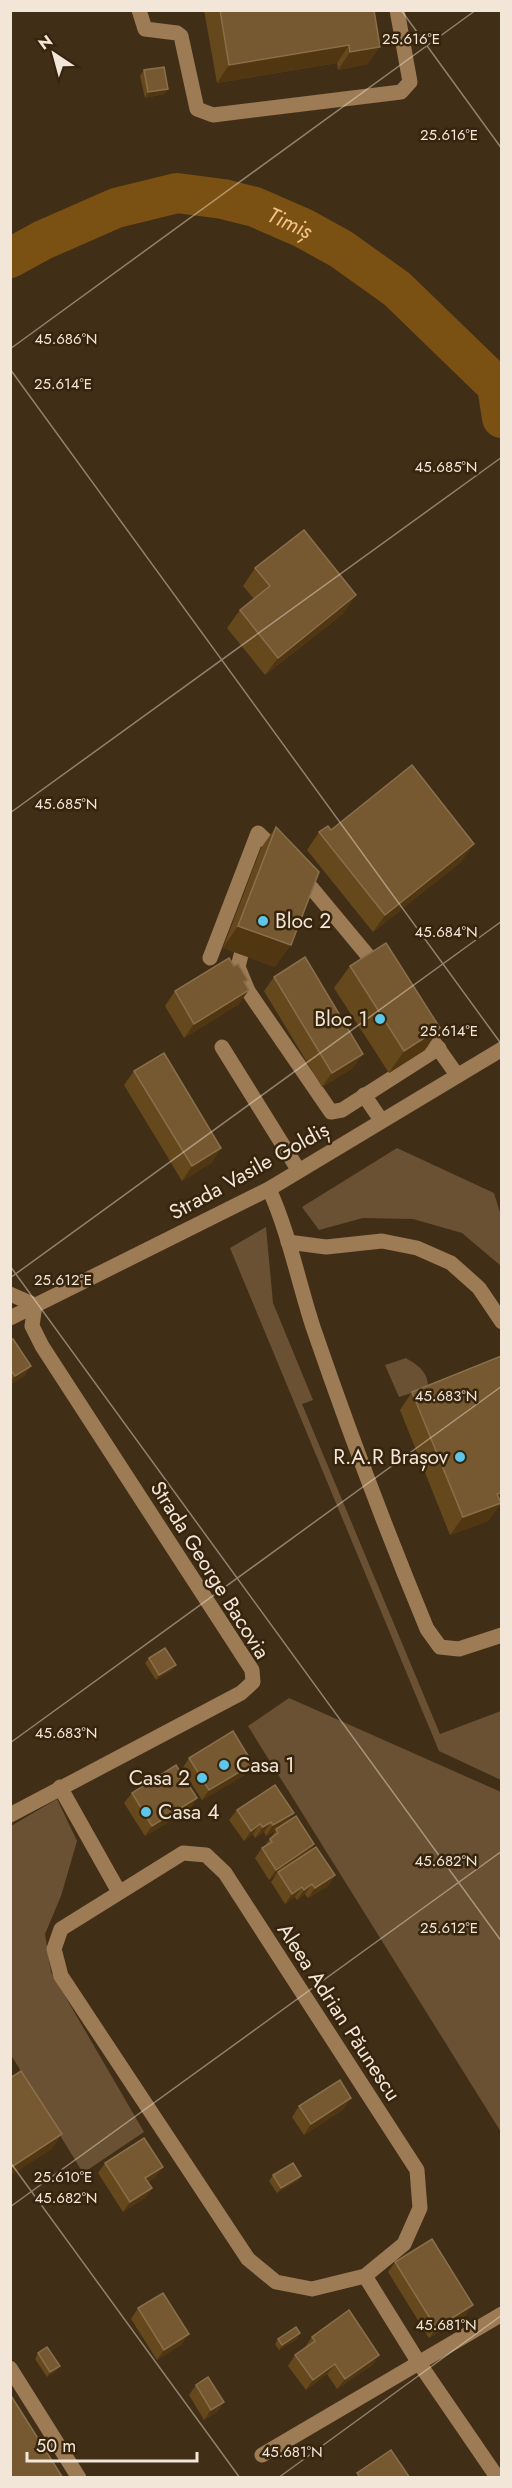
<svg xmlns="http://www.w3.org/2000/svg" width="512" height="2488" viewBox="0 0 512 2488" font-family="Jost,sans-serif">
	<rect width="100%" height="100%" fill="#412e17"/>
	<!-- green -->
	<g fill="#6a5133">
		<path d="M397,1148L494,1193L501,1216V1266L462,1233L413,1219L363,1218L319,1230L302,1207Z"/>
		<path d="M266,1227L273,1303L313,1400L302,1404L440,1734L501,1711V1780L439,1751L230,1248Z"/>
		<path d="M406,1358C419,1366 428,1372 428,1388L399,1397L385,1365Z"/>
		<path d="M289,1698L501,1792V2132L248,1726Z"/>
		<path d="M57,1799L77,1841L61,1896L45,1934L51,1972L144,2132L83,2173L11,2055V1826Z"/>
	</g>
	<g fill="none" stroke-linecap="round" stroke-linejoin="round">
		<!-- river -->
		<path stroke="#7a5013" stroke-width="40" id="s1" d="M10,258L43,240L116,208L177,193L223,199L255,207L303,228L341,249L397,289L497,386L502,418"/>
		<!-- minor -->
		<g stroke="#9d7b54" stroke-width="15">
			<path d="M139,10L145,29L177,33L181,36L197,109L213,115L401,92L410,82L397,10"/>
			<path d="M300,874L379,969"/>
			<path d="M241,955L238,967L248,991L331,1112L342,1110L439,1048"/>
			<path d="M210,958L258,833L281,855"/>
			<path d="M421,1024L457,1075"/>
			<path d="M222,1047L299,1171"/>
			<path d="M364,1095L381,1120"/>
			<path d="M269,1189C289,1233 298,1281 313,1327C348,1429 386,1530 427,1629L440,1647L459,1649L502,1635"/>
			<path d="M288,1242L326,1247L382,1241L417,1248L451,1263L479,1288L502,1322"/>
			<path d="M10,1294L35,1305"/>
			<path d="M10,1318L269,1189L502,1049"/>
			<path d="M60,1787L119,1892"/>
			<path d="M10,1815L241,1693L253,1682L252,1670L42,1346L32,1326L35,1305"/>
			<path d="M365,2276L312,2289L276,2282L248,2259L61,1976L54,1949L61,1929L183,1853L206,1855L225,1873L417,2170L420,2208L404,2244L365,2276L419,2363L495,2474"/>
			<path d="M10,2368L79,2478"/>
			<path d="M262,2455L502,2314"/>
		</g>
	</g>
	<!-- wall -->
	<g fill="#66481d">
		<path d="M204,10H374L368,64L338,70L337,63L217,83Z"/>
		<path d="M144,70L168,89L164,94L145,98L140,76Z"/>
		<path d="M255,568L344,613L265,675L227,628L240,610L254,599L243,586Z"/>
		<path d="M276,827L275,967L223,948L261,848Z"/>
		<path d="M331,830L462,861L373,932L307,850L319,832Z"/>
		<path d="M234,966L248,980L245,983L239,1004L184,1038L165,1006L175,991Z"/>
		<path d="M350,966L425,1050L389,1073L334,988Z"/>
		<path d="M274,977L353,1068L322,1087L264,991Z"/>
		<path d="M134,1071L221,1148L211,1163L182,1181L124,1085Z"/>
		<path d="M10,1340L31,1366L24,1376L10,1385Z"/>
		<path d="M412,1392L499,1506L488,1521L450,1535L400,1410Z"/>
		<path d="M149,1658L172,1670L156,1680L145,1663Z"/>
		<path d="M189,1758L253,1764L246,1774L202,1800L182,1769Z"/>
		<path d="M132,1793L197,1798L190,1809L145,1836L124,1803Z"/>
		<path d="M237,1810L287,1821L314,1844L309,1852L335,1875L328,1886L308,1898L305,1894L297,1900L295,1897L285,1904L271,1882L276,1875L269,1880L255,1858L262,1848L264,1847L276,1830L266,1836L264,1832L255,1838L253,1834L244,1841L229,1820Z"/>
		<path d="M299,2106L344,2109L304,2135L292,2117Z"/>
		<path d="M105,2163L156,2177L148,2182L152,2188L145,2198L123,2212L98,2173Z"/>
		<path d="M273,2175L301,2176L297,2181L277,2193L269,2181Z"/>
		<path d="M395,2262L466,2315L429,2338L388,2272Z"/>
		<path d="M138,2308L182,2344L157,2360L131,2319Z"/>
		<path d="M300,2333L297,2339L279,2350L275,2344L278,2339Z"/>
		<path d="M312,2337L379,2355L372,2365L337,2389L327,2374L306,2390L288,2366L295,2355L306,2348L305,2347Z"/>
		<path d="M38,2353L60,2366L56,2371L47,2377L35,2359Z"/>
		<path d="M196,2385L224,2402L217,2412L204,2420L189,2395Z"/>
	</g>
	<!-- shaded-wall -->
	<g fill="#513612">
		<path d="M349,45L337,63L217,83L229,65Z"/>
		<path d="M380,47L368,64L338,70L350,52Z"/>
		<path d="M168,89L164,94L145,98L148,92Z"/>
		<path d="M356,595L344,613L265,675L278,658Z"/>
		<path d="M474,844L462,861L373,932L385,915Z"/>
		<path d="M238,926L291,945L275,967L223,948Z"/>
		<path d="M249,990L239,1004L184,1038L194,1024Z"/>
		<path d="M440,1028L425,1050L389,1073L404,1051Z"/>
		<path d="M363,1054L353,1068L322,1087L332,1073Z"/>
		<path d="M221,1148L211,1163L182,1181L192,1166Z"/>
		<path d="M31,1366L24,1376L10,1385V1383L15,1376Z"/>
		<path d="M501,1493V1505L499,1506L488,1521L450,1535L463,1517L497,1494Z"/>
		<path d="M176,1665L172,1670L156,1680L159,1675Z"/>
		<path d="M253,1764L246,1774L202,1800L209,1790Z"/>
		<path d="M197,1798L190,1809L145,1836L152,1826Z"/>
		<path d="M294,1813L286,1823L266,1836L273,1825Z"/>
		<path d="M271,1822L264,1832L255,1838L263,1827Z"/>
		<path d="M260,1824L253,1834L244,1841L251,1831Z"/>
		<path d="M314,1844L307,1854L278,1872L276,1875L269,1880L276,1870Z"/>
		<path d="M335,1875L328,1886L308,1898L315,1888Z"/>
		<path d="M312,1884L305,1894L297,1900L304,1890Z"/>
		<path d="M302,1887L295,1897L285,1904L292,1894Z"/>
		<path d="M351,2098L344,2109L304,2135L311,2124Z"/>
		<path d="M62,2134L52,2149L10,2176V2168Z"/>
		<path d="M163,2167L156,2177L138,2188L145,2178Z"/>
		<path d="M301,2176L297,2181L277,2193L281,2188Z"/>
		<path d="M152,2188L145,2198L123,2212L130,2202Z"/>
		<path d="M473,2305L466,2315L429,2338L436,2328Z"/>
		<path d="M300,2333L297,2339L279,2350L282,2345Z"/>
		<path d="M189,2334L182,2344L157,2360L164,2350Z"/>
		<path d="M379,2355L372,2365L337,2389L345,2379Z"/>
		<path d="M335,2364L327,2374L306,2390L313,2380Z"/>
		<path d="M60,2366L56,2371L47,2377L50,2372Z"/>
		<path d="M224,2402L217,2412L204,2420L211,2410Z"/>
	</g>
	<!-- building -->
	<g fill="#765931" stroke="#896f4b" stroke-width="1.5">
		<path d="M220,10H374L380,47L350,52L349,45L229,65Z"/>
		<path d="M164,67L168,89L148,92L144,70Z"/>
		<path d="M304,530L356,595L278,658L240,610L270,586L255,568Z"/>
		<path d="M412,765L474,844L385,915L319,832L328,826L331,830Z"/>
		<path d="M276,827L319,872L291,945L238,926Z"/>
		<path d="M386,943L440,1028L404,1051L350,966Z"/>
		<path d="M305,957L363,1054L332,1073L274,977Z"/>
		<path d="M229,958L234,966L238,964L248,980L244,982L249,990L194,1024L175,991Z"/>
		<path d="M164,1053L221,1148L192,1166L134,1071Z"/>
		<path d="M13,1339L31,1366L15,1376L10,1369V1340Z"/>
		<path d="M501,1356V1493L497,1494L501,1503L463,1517L412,1392Z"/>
		<path d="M165,1648L176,1665L159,1675L149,1658Z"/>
		<path d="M233,1731L253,1764L209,1790L189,1758Z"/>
		<path d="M176,1765L197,1798L152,1826L132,1793Z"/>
		<path d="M275,1785L294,1813L273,1825L271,1822L263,1827L260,1824L251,1831L237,1810Z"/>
		<path d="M296,1816L314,1844L276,1870L262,1848L272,1842L270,1839L278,1833L276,1829Z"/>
		<path d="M316,1847L335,1875L315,1888L312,1884L304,1890L302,1887L292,1894L278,1872Z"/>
		<path d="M21,2071L62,2134L10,2168V2078Z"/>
		<path d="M340,2080L351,2098L311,2124L299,2106Z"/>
		<path d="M144,2138L163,2167L145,2178L152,2188L130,2202L105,2163Z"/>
		<path d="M293,2163L301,2176L281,2188L273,2175Z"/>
		<path d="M432,2239L473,2305L436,2328L395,2262Z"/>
		<path d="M163,2293L189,2334L164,2350L138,2308Z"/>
		<path d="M349,2310L379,2355L345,2379L335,2364L313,2380L295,2355L315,2341L312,2337Z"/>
		<path d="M296,2327L300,2333L282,2345L278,2339Z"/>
		<path d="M47,2347L60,2366L50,2372L38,2353Z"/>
		<path d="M208,2377L224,2402L211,2410L196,2385Z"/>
		<path d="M10,2394L63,2478H10Z"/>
		<path d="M391,2450L410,2478H360L357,2473Z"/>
	</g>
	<!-- ticks -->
	<path fill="none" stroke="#f2e6d8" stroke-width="1.5" stroke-opacity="0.45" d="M401,10L502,149M10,349L476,10M10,369L502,1045M10,813L502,457M10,1266L502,1942M10,1278L502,921M10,1743L502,1386M10,2162L240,2478M10,2207L502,1851M278,2478L502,2315"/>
	<!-- markers -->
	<g fill="#5cc7e8" stroke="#36240d" stroke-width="2">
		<circle cx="263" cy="921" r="6"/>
		<circle cx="380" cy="1019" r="6"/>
		<circle cx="460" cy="1457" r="6"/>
		<circle cx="224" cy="1765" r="6"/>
		<circle cx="202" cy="1778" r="6"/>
		<circle cx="146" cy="1812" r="6"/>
	</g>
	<g text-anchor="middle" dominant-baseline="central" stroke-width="5" stroke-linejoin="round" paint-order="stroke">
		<!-- poi labels -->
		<g font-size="21" fill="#f2e6d8" stroke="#36240d" text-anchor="start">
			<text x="275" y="921">Bloc 2</text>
			<text x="368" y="1019" text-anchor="end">Bloc 1</text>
			<text x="448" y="1457" text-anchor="end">R.A.R Brașov</text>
			<text x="236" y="1765">Casa 1</text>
			<text x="190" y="1778" text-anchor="end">Casa 2</text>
			<text x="158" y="1812">Casa 4</text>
		</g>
		<!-- street labels -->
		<g font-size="21" fill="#f2e6d8" stroke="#36240d">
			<text transform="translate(249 1171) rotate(-29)">Strada Vasile Goldiș</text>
			<text transform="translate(210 1570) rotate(58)">Strada George Bacovia</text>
			<text transform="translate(339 2012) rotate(57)">Aleea Adrian Păunescu</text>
		</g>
		<!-- water labels -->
		<g font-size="22" font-style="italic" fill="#f6c386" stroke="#36240d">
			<text stroke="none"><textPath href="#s1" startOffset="298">Timiș</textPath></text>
		</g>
	</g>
	<g font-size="15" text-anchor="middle" fill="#f2e6d8" stroke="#36240d" stroke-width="5" stroke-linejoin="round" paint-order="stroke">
		<text x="411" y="44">25.616°E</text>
		<text x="449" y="140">25.616°E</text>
		<text x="66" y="344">45.686°N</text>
		<text x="63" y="389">25.614°E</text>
		<text x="446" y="472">45.685°N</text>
		<text x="66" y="809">45.685°N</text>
		<text x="446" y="937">45.684°N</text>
		<text x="449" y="1036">25.614°E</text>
		<text x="63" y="1285">25.612°E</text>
		<text x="446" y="1401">45.683°N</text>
		<text x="66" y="1738">45.683°N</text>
		<text x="446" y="1866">45.682°N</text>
		<text x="449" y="1933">25.612°E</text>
		<text x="63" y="2182">25.610°E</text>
		<text x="66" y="2203">45.682°N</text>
		<text x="446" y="2330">45.681°N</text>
		<text x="292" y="2457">45.681°N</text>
	</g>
	<!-- border -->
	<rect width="512" height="2488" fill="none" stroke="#f2e6d8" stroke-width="24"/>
	<!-- north arrow -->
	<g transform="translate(54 54) rotate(324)" stroke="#36240d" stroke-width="4.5" paint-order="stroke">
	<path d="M0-4.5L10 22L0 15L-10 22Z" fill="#f2e6d8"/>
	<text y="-9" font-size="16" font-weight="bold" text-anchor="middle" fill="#f2e6d8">N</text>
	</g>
	<!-- scale -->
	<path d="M27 2452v9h170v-9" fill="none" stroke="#f2e6d8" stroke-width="3"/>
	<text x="36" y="2452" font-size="18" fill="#f2e6d8" stroke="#36240d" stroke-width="4.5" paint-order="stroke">50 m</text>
</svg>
